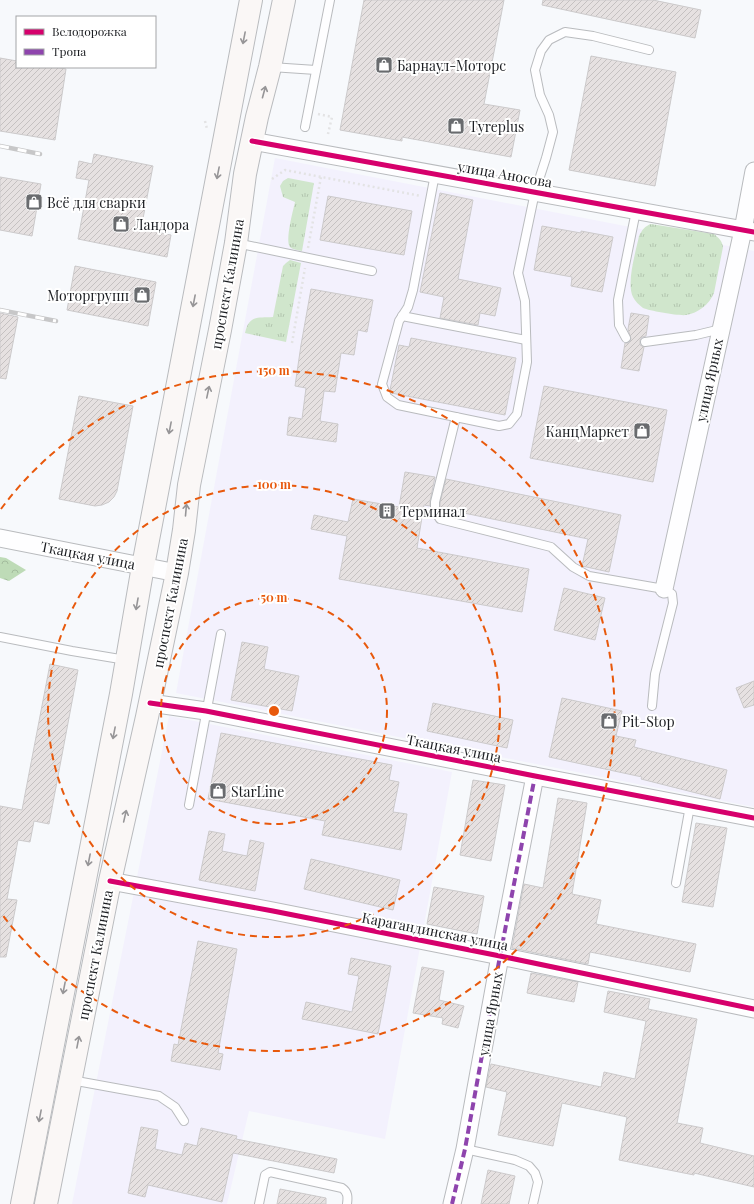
<svg xmlns="http://www.w3.org/2000/svg" width="754" height="1204" viewBox="0 0 754 1204" font-family="'Playfair Display',serif">
	<defs>
		<pattern id="grass-tufts" width="24" height="20" patternUnits="userSpaceOnUse"><rect width="24" height="20" fill="#d0e6cc"/><path d="M3 7l-1-3M5 7V3M7 7l1-3M15 17l-1-3M17 17v-4M19 17l1-3" fill="none" stroke="#b2c5af"/></pattern>
		<pattern id="forest-crowns" width="20" height="18" patternUnits="userSpaceOnUse"><rect width="20" height="18" fill="#bedbb7"/><path d="M2 6a3 3 0 1 1 6 0M12 15a3 3 0 1 1 6 0" fill="none" stroke="#a3bc9d"/></pattern>
		<pattern id="building-hatch" width="6" height="6" patternUnits="userSpaceOnUse"><rect width="6" height="6" fill="#e6e1e1"/><path d="M-1 1l2-2M0 6l6-6M5 7l2-2" fill="none" stroke="#c5c1c1"/></pattern>
	</defs>
	<rect width="100%" height="100%" fill="#f7f9fc"/>
	<!-- commercial -->
	<g fill="#f3f1fd">
		<path d="M275,158L754,251V807L176,693Z"/>
		<path d="M169,716L452,772L385,1139L249,1111L227,1204H72Z"/>
	</g>
	<!-- grass -->
	<g fill="url(#grass-tufts)">
		<path d="M288,178L314,183L302,251C298,250 293,250 290,247C285,240 293,211 295,202L283,197L280,186L283,181Z"/>
		<path d="M651,224L714,234C719,238 722,241 723,247L714,293C709,305 698,313 686,315C679,316 650,311 643,308C639,305 635,301 633,297C626,283 636,251 639,236C642,230 645,226 651,224Z"/>
		<path d="M290,260L301,263L286,342L245,333C249,315 257,318 273,317L283,266L286,263Z"/>
	</g>
	<!-- forest -->
	<path fill="url(#forest-crowns)" d="M0,557L6,558L26,570L9,581L0,578Z"/>
	<!-- building -->
	<g fill="url(#building-hatch)" stroke="#cccacb">
		<path d="M364,0H504L484,104L520,110L511,157L402,137V141L340,130Z"/>
		<path d="M543,0H653L701,10L695,38L542,5Z"/>
		<path d="M591,56L676,72L655,186L569,170Z"/>
		<path d="M0,58L17,61V67H55L66,69L55,140L0,131Z"/>
		<path d="M94,154L153,166L141,229L171,235L167,257L78,239L89,180L76,178L79,161L92,164Z"/>
		<path d="M0,177L41,184L32,236L0,230Z"/>
		<path d="M440,193L473,200L458,279L501,288L495,316L480,313L478,325L440,318L444,297L420,292Z"/>
		<path d="M328,196L412,211L404,255L320,240Z"/>
		<path d="M542,226L581,233V231L613,237L602,292L571,286L572,277L534,270Z"/>
		<path d="M75,266L156,282L148,326L67,310Z"/>
		<path d="M311,289L373,300L367,332L358,330L354,355L341,353L335,392L324,391L320,421L338,424L336,442L287,435L289,417L302,419L306,388L295,386L301,345Z"/>
		<path d="M0,313L18,317L6,379L0,378Z"/>
		<path d="M631,313L649,316L646,336L642,337L640,340V345L644,347L639,371L621,368L625,343H629L631,339L628,329Z"/>
		<path d="M411,338L516,358L505,415L391,393L390,390L399,345L409,347Z"/>
		<path d="M544,386L667,410L653,482L530,458Z"/>
		<path d="M79,396L133,406L117,491L114,497L109,502L102,505L95,506L59,499Z"/>
		<path d="M405,472L435,477L430,501V506L424,505L417,548L529,569L522,612L339,579L347,536L311,529L314,515L348,522L353,499L399,507Z"/>
		<path d="M446,479L621,515L609,572L582,566L588,539L440,508V503Z"/>
		<path d="M564,588L605,598L595,640L554,630Z"/>
		<path d="M242,642L268,647L264,669L299,676L292,711L231,700Z"/>
		<path d="M50,664L78,670L49,824L34,821L30,842L18,840L7,899L17,900L6,957H0V806L22,810Z"/>
		<path d="M754,681V705L744,708L736,688Z"/>
		<path d="M562,698L622,711L616,736L636,740L634,747L727,770L720,799L641,779L642,777L549,757Z"/>
		<path d="M433,703L513,720L507,748L427,731Z"/>
		<path d="M221,733L392,765L389,780L399,782L393,812L407,814L401,850L322,835L325,821L208,799Z"/>
		<path d="M473,780L505,785L491,861L460,855Z"/>
		<path d="M558,798L587,803L572,894L601,900L596,924L696,944L690,972L590,952L588,964L512,948L524,884L543,888Z"/>
		<path d="M696,823L727,828L713,907L682,902Z"/>
		<path d="M209,831L225,834L222,851L247,856L250,840L264,843L255,891L199,880Z"/>
		<path d="M311,859L400,880L393,910L304,889Z"/>
		<path d="M434,887L484,896L477,934L427,924Z"/>
		<path d="M198,941L237,949L218,1053L223,1054L220,1070L171,1061L174,1044L178,1045Z"/>
		<path d="M351,958L391,966L378,1034L302,1019L306,1002L352,1012L359,976L348,974Z"/>
		<path d="M422,967L444,971L439,1000L464,1006L458,1028L442,1024L443,1018L413,1013Z"/>
		<path d="M531,973L578,982L574,1002L527,993Z"/>
		<path d="M608,991L650,999L648,1009L697,1019L677,1123L703,1128L700,1143L754,1156V1187L694,1173V1175L619,1160L627,1117L562,1103L553,1146L498,1135L507,1092L486,1087L491,1064L601,1087L604,1072L635,1079L646,1021L604,1012Z"/>
		<path d="M141,1127L158,1130L155,1149L182,1155L185,1143L197,1146L201,1128L237,1136L236,1139L337,1159L334,1173L233,1153L222,1202L148,1185L145,1197L128,1193Z"/>
		<path d="M488,1170L515,1176L509,1204H481Z"/>
		<path d="M280,1189L326,1198V1204H277Z"/>
	</g>
	<g fill="none" stroke-linecap="round" stroke-linejoin="round">
		<!-- lane casing -->
		<g stroke="#b9bbbe" stroke-width="10">
			<g id="lane">
				<path d="M271,67L316,70"/>
				<path d="M305,127L330,0"/>
				<path d="M435,174L413,290L408,307L399,321L382,384L387,397L398,405L499,426L509,424L517,414L527,362L525,301L518,273L535,192L546,158L553,132L549,115L540,95L535,70L541,51L549,40L565,32L593,36L649,50"/>
				<path d="M236,243L372,271"/>
				<path d="M402,316L526,340"/>
				<path d="M626,338L619,325L618,300L636,211"/>
				<path d="M645,342L696,335L721,329"/>
				<path d="M456,417L435,502V511L440,519L551,547L573,567L589,576L664,589L672,594L673,603L655,674L652,706"/>
				<path d="M0,637L72,651L126,660"/>
				<path d="M189,805L221,634"/>
				<path d="M676,883L690,806"/>
				<path d="M71,1080L159,1096L175,1107L184,1121"/>
				<path d="M465,1149L515,1160L529,1166L535,1173L538,1182L533,1204"/>
				<path d="M259,1204L265,1175L270,1172L342,1188C348,1192 348,1197 347,1204"/>
			</g>
		</g>
		<!-- street casing -->
		<g stroke="#b9bbbe" stroke-width="19">
			<g id="street">
				<path d="M252,141L754,232"/>
				<path d="M0,538L177,573"/>
				<path d="M664,589L743,230L754,171"/>
				<path d="M150,703L206,711L535,776L754,818"/>
				<path d="M110,881L273,911L500,956L754,1009"/>
				<path d="M452,1204L465,1149L500,956L535,776"/>
			</g>
		</g>
		<!-- secondary casing -->
		<g stroke="#b9bbbe" stroke-width="24">
			<g id="secondary">
				<path d="M22,1204L121,694L143,566L251,0"/>
				<path d="M46,1204L110,881L147,717L177,573L184,530L189,485L220,330L236,243L245,174L257,117L270,67L284,0"/>
			</g>
		</g>
		<!-- path -->
		<g stroke="#e3e3e4" stroke-width="2.5" stroke-dasharray="2 3" stroke-linecap="butt">
			<path d="M318,114L332,117L328,134"/>
			<path d="M205,121L207,129"/>
			<path d="M272,179L285,170L421,196"/>
			<path d="M308,248L321,177"/>
			<path d="M292,343L305,268"/>
		</g>
		<!-- lane -->
		<use href="#lane" stroke="#fefeff" stroke-width="8"/>
		<!-- street -->
		<use href="#street" stroke="#fefeff" stroke-width="17"/>
		<!-- secondary -->
		<use href="#secondary" stroke="#faf7f6" stroke-width="22"/>
		<!-- rail casing -->
		<g stroke="#c7c7c8" stroke-width="4.5">
			<g id="rail">
				<path d="M0,146L40,154"/>
				<path d="M0,310L56,321"/>
			</g>
		</g>
		<!-- rail -->
		<use href="#rail" stroke="#fff" stroke-width="3" stroke-dasharray="9" stroke-linecap="butt"/>
		<!-- quiet -->
		<path stroke="#8e44ad" stroke-width="4" stroke-dasharray="8 4" stroke-linecap="butt" d="M452,1204L465,1149L500,956L535,776"/>
		<!-- cycleway casing -->
		<g stroke="#fff" stroke-width="8">
			<g id="cycleway">
				<path d="M252,141L754,232"/>
				<path d="M150,703L206,711L535,776L754,818"/>
				<path d="M110,881L273,911L500,956L754,1009"/>
			</g>
		</g>
		<!-- cycleway -->
		<use href="#cycleway" stroke="#d6006c" stroke-width="5"/>
	</g>
	<!-- one-way arrows -->
	<defs><path id="oneway-shaft" d="M-6 0H5M1.5-3L5.5 0L1.5 3" fill="none" stroke-width="1.6" stroke-linecap="round" stroke-linejoin="round"/></defs>
	<g stroke="#969597">
		<use href="#oneway-shaft" transform="translate(244 38) rotate(101)"/>
		<use href="#oneway-shaft" transform="translate(264 92) rotate(-75)"/>
		<use href="#oneway-shaft" transform="translate(218 173) rotate(101)"/>
		<use href="#oneway-shaft" transform="translate(194 301) rotate(101)"/>
		<use href="#oneway-shaft" transform="translate(208 392) rotate(-78)"/>
		<use href="#oneway-shaft" transform="translate(170 428) rotate(101)"/>
		<use href="#oneway-shaft" transform="translate(186 510) rotate(-85)"/>
		<use href="#oneway-shaft" transform="translate(137 604) rotate(100)"/>
		<use href="#oneway-shaft" transform="translate(114 733) rotate(101)"/>
		<use href="#oneway-shaft" transform="translate(125 816) rotate(-77)"/>
		<use href="#oneway-shaft" transform="translate(89 860) rotate(101)"/>
		<use href="#oneway-shaft" transform="translate(64 988) rotate(101)"/>
		<use href="#oneway-shaft" transform="translate(78 1042) rotate(-79)"/>
		<use href="#oneway-shaft" transform="translate(40 1116) rotate(101)"/>
	</g>
	<!-- distance rings -->
	<g fill="none" stroke="#e8590c" stroke-width="2" stroke-dasharray="7 5">
		<circle cx="274" cy="711" r="113"/>
		<circle cx="274" cy="711" r="226"/>
		<path d="M1 509A340 340 0 1 1 1 913"/>
	</g>
	<!-- icons -->
	<defs>
		<g id="shop-square" transform="scale(0.9)"><rect x="-9" y="-9" width="18" height="18" rx="4" fill="#696b6e" stroke="#fff"/><path d="M-5-2.5h2.3a2.7 3.5 0 0 1 5.4 0H5L5.5 6h-11ZM-1.5-2.5h3a1.5 2.3 0 0 0-3 0Z" fill="#fff"/></g>
		<g id="building-square" transform="scale(0.9)"><rect x="-9" y="-9" width="18" height="18" rx="4" fill="#696b6e" stroke="#fff"/><path d="M-4-6H4V6H1V3H-1V6H-4ZM-2.5-4.3h1.7v1.8h-1.7ZM.8-4.3h1.7v1.8H.8ZM-2.5-1h1.7V.8h-1.7ZM.8-1h1.7V.8H.8Z" fill="#fff"/></g>
	</defs>
	<g fill-rule="evenodd">
		<use href="#shop-square" x="384" y="65"/>
		<use href="#shop-square" x="456" y="126"/>
		<use href="#shop-square" x="34" y="202"/>
		<use href="#shop-square" x="121" y="224"/>
		<use href="#shop-square" x="142" y="295"/>
		<use href="#shop-square" x="642" y="431"/>
		<use href="#building-square" x="387" y="511"/>
		<use href="#shop-square" x="609" y="721"/>
		<use href="#shop-square" x="218" y="791"/>
	</g>
	<g text-anchor="middle" dominant-baseline="central" stroke-width="4" stroke-linejoin="round" paint-order="stroke">
		<!-- poi labels -->
		<g font-size="14" fill="#1c1e22" stroke="#fff" text-anchor="start">
			<text x="397" y="65">Барнаул-Моторс</text>
			<text x="469" y="126">Tyreplus</text>
			<text x="47" y="202">Всё для сварки</text>
			<text x="134" y="224">Ландора</text>
			<text x="129" y="295" text-anchor="end">Моторгрупп</text>
			<text x="629" y="431" text-anchor="end">КанцМаркет</text>
			<text x="400" y="511">Терминал</text>
			<text x="622" y="721">Pit-Stop</text>
			<text x="231" y="791">StarLine</text>
		</g>
		<!-- street labels -->
		<g font-size="14" fill="#1c1e22" stroke="#fff">
			<text transform="translate(505 174) rotate(10)">улица Аносова</text>
			<text transform="translate(227 284) rotate(-80)">проспект Калинина</text>
			<text transform="translate(709 380) rotate(-78)">улица Ярных</text>
			<text transform="translate(88 555) rotate(11)">Ткацкая улица</text>
			<text transform="translate(170 603) rotate(-79)">проспект Калинина</text>
			<text transform="translate(454 748) rotate(11)">Ткацкая улица</text>
			<text transform="translate(435 931) rotate(11)">Карагандинская улица</text>
			<text transform="translate(95 955) rotate(-79)">проспект Калинина</text>
			<text transform="translate(490 1014) rotate(-80)">улица Ярных</text>
		</g>
	</g>
	<circle cx="274" cy="711" r="6" fill="#e8590c" stroke="#fff" stroke-width="2"/>
	<g font-size="12" text-anchor="middle" font-weight="bold" fill="#e8590c" stroke="#fff" stroke-width="4" stroke-linejoin="round" paint-order="stroke">
		<text x="274" y="375">150 m</text>
		<text x="274" y="489">100 m</text>
		<text x="274" y="602">50 m</text>
	</g>
	<!-- legend -->
	<rect x="16" y="16" width="140" height="52" fill="#ffffff" stroke="#a4a5a7"/>
	<rect x="24" y="29" width="20" height="6" fill="#d6006c" stroke="#a4a5a7"/>
	<text x="52" y="36" font-size="12" fill="#1c1e22">Велодорожка</text>
	<rect x="24" y="49" width="20" height="6" fill="#8e44ad" stroke="#a4a5a7"/>
	<text x="52" y="56" font-size="12" fill="#1c1e22">Тропа</text>
</svg>
